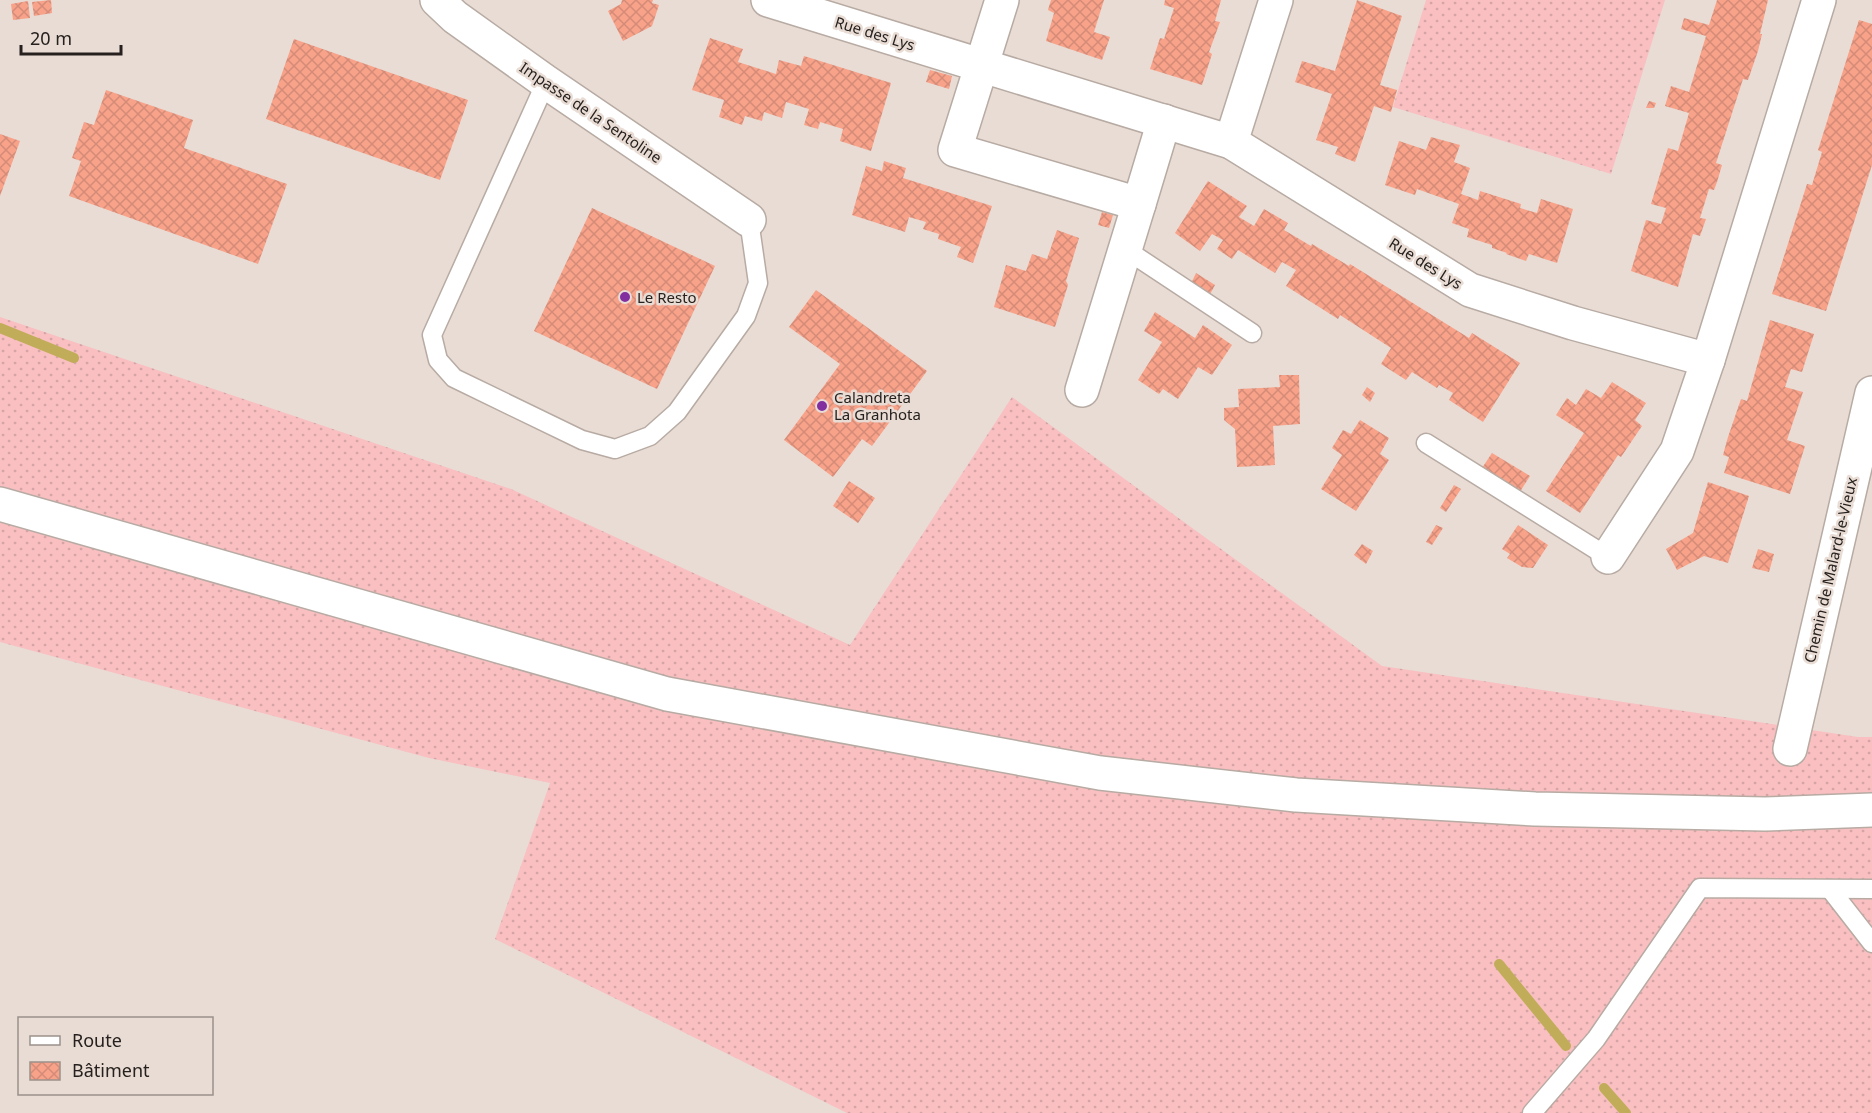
<svg xmlns="http://www.w3.org/2000/svg" width="1872" height="1113" viewBox="0 0 1872 1113" font-family="'Noto Sans',sans-serif">
	<defs>
		<pattern id="grass-dots" width="8" height="8" patternUnits="userSpaceOnUse" patternTransform="scale(1.5)"><rect width="8" height="8" fill="#f9bfc1"/><path d="M2 2h.1M6 6h.1" fill="none" stroke="#d5a4a5" stroke-width="1.8" stroke-linecap="round"/></pattern>
		<pattern id="building-cross-hatch" width="8" height="8" patternUnits="userSpaceOnUse" patternTransform="scale(1.5)"><rect width="8" height="8" fill="#f8a28a"/><path d="M0 0l8 8M0 8l8-8" fill="none" stroke="#d48b77"/></pattern>
	</defs>
	<rect width="100%" height="100%" fill="#e9dcd4"/>
	<!-- grass -->
	<g fill="url(#grass-dots)">
		<path d="M1426,0H1665L1611,174L1393,107Z"/>
		<path d="M0,317L511,489L850,645L1012,397L1382,666L1858,737H1872V1113H847L495,939L550,783L429,758L0,642Z"/>
	</g>
	<g fill="none" stroke-linecap="round" stroke-linejoin="round">
		<!-- stream -->
		<g stroke="#c1ad59" stroke-width="10">
			<path d="M0,328L74,358"/>
			<path d="M1499,964L1566,1046"/>
			<path d="M1604,1088L1626,1113"/>
		</g>
	</g>
	<!-- building -->
	<g fill="url(#building-cross-hatch)">
		<path d="M51,0L52,13L34,16L32,2Z"/>
		<path d="M622,0H653L652,3L659,5L652,26L623,41L608,11L621,4Z"/>
		<path d="M1051,0H1104L1094,32L1110,37L1102,60L1046,41L1054,13L1048,10Z"/>
		<path d="M1165,0H1221L1215,21L1220,22L1209,52L1212,54L1202,85L1150,69L1160,38L1164,39L1174,8L1164,5Z"/>
		<path d="M1357,0L1402,16L1380,85L1397,90L1391,112L1374,106L1355,162L1335,154L1338,147L1316,140L1332,94L1295,82L1302,61L1335,71Z"/>
		<path d="M1717,0H1768L1760,34H1762L1758,51L1748,80L1743,79L1716,163L1722,165L1717,182L1714,190L1709,189L1700,218L1706,219L1700,236L1693,234L1678,287L1631,271L1646,220L1661,224L1666,208L1651,204L1668,148L1678,151L1689,113L1665,106L1671,86L1689,92L1706,36L1681,29L1684,18L1709,25Z"/>
		<path d="M28,1L30,18L13,20L11,4Z"/>
		<path d="M1859,20L1872,24V165L1826,311L1772,294L1807,184L1812,185L1822,152L1818,150Z"/>
		<path d="M710,38L743,49L738,62L776,74L779,60L801,66L804,56L891,83L871,151L840,141L843,129L820,122L818,129L804,125L809,109L786,102L782,118L764,112L762,121L745,116L742,125L719,117L724,100L692,90Z"/>
		<path d="M294,39L468,100L440,180L266,119Z"/>
		<path d="M930,70L952,76L949,89L926,82Z"/>
		<path d="M106,90L193,120L184,148L287,184L258,264L69,196L81,161L72,158L84,122L94,125Z"/>
		<path d="M1649,101L1656,103L1654,108H1646Z"/>
		<path d="M0,134L20,141L0,196Z"/>
		<path d="M1431,137L1460,145L1454,162L1470,168L1461,194L1478,200L1480,191L1521,204L1520,208L1537,213L1541,199L1573,209L1557,263L1529,254L1526,261L1506,254L1507,253L1492,248V245L1467,237L1469,229L1452,223L1459,204L1417,189L1415,195L1385,185L1399,141L1426,150Z"/>
		<path d="M884,161L906,168L903,178L992,206L973,263L957,257L961,247L938,239L939,234L923,229L926,222L909,217L905,232L852,215L866,166L882,171Z"/>
		<path d="M1208,181L1247,206L1239,217L1254,226L1264,209L1288,223L1284,230L1311,246L1312,244L1349,266L1350,264L1469,338L1472,333L1520,363L1483,422L1449,400L1453,393L1439,385L1437,388L1412,372L1406,380L1381,364L1391,348L1340,315L1338,319L1286,286L1296,270L1282,262L1275,273L1238,250L1232,259L1217,249L1223,240L1212,234L1200,251L1175,233Z"/>
		<path d="M592,208L715,266L657,389L534,331Z"/>
		<path d="M1102,212L1113,215L1109,228L1098,225Z"/>
		<path d="M1057,230L1079,238L1066,281L1068,285L1055,327L994,307L1006,265L1026,271L1032,254L1047,259Z"/>
		<path d="M1196,273L1215,285L1208,298L1190,286Z"/>
		<path d="M816,290L927,371L872,446L862,439L833,477L784,440L840,364L789,327Z"/>
		<path d="M1155,312L1195,338L1203,325L1232,345L1212,375L1198,367L1178,399L1163,389L1159,394L1138,380L1162,342L1144,331Z"/>
		<path d="M1770,320L1814,334L1802,372L1791,369L1785,387L1803,392L1787,440L1805,446L1790,494L1724,473L1729,457L1723,455L1728,437L1741,399L1747,401Z"/>
		<path d="M1279,375H1299L1300,424L1273,426L1275,465L1237,467L1235,429L1224,420V408L1239,407L1238,389L1280,387Z"/>
		<path d="M1612,382L1646,403L1635,420L1642,426L1621,457L1618,455L1580,513L1546,491L1584,433L1556,415L1567,398L1576,405L1586,389L1601,398Z"/>
		<path d="M1367,387L1375,393L1370,402L1362,395Z"/>
		<path d="M1360,420L1389,438L1380,454L1389,460L1356,511L1321,489L1342,455L1332,448L1343,430L1351,434Z"/>
		<path d="M1492,453L1530,476L1518,495L1480,471Z"/>
		<path d="M849,481L875,498L858,523L833,506Z"/>
		<path d="M1708,482L1749,496L1728,563L1704,556L1677,570L1666,549L1693,533Z"/>
		<path d="M1454,485L1461,489L1446,512L1440,508Z"/>
		<path d="M1436,525L1443,528L1432,545L1426,542Z"/>
		<path d="M1518,525L1548,545L1533,568L1522,567L1507,558L1510,554L1502,549Z"/>
		<path d="M1362,544L1373,551L1366,564L1354,555Z"/>
		<path d="M1758,549L1774,554L1769,572L1752,568Z"/>
	</g>
	<g fill="none" stroke-linecap="round" stroke-linejoin="round">
		<!-- service casing -->
		<g stroke="#b7aba3" stroke-width="21">
			<g id="service">
				<path d="M546,82L432,335L438,360L454,378L582,440L615,449L650,436L677,412L746,316L758,283L749,220"/>
				<path d="M1125,249L1252,333"/>
				<path d="M1426,443L1608,557"/>
				<path d="M1830,889L1872,943"/>
				<path d="M1532,1113L1596,1039L1700,888L1872,889"/>
			</g>
		</g>
		<!-- minor casing -->
		<g stroke="#b7aba3" stroke-width="36">
			<g id="minor">
				<path d="M437,0L455,17L546,82L749,220"/>
				<path d="M768,0L1231,142L1470,290L1573,323L1708,360"/>
				<path d="M1002,0L955,150L1139,204L1164,121"/>
				<path d="M1231,142L1276,0"/>
				<path d="M1082,390L1139,204"/>
				<path d="M1608,557L1677,451L1708,360L1819,0"/>
				<path d="M1790,749L1872,393"/>
			</g>
		</g>
		<!-- secondary casing -->
		<g stroke="#b7aba3" stroke-width="36">
			<path id="secondary" d="M0,504L667,694L1100,773L1296,795L1535,809L1765,814L1872,810"/>
		</g>
		<!-- service -->
		<use href="#service" stroke="#fff" stroke-width="18"/>
		<!-- minor -->
		<use href="#minor" stroke="#fff" stroke-width="33"/>
		<!-- secondary -->
		<use href="#secondary" stroke="#fff" stroke-width="33"/>
	</g>
	<!-- markers -->
	<g fill="#8230a0" stroke="#e9dcd4" stroke-width="2">
		<circle cx="625" cy="297" r="6"/>
		<circle cx="822" cy="406" r="6"/>
	</g>
	<g text-anchor="middle" dominant-baseline="central" stroke-width="5" stroke-linejoin="round" paint-order="stroke">
		<!-- street labels -->
		<g font-size="15" fill="#26211e" stroke="#e9dcd4">
			<text transform="translate(875 33) rotate(17)">Rue des Lys</text>
			<text transform="translate(591 112) rotate(34)">Impasse de la Sentoline</text>
			<text transform="translate(1426 263) rotate(32)">Rue des Lys</text>
			<text transform="translate(1830 570) rotate(-77)">Chemin de Malard-le-Vieux</text>
		</g>
		<!-- poi labels -->
		<g font-size="15" fill="#26211e" stroke="#e9dcd4" text-anchor="start">
			<text x="637" y="297">Le Resto</text>
			<text x="834" y="397">Calandreta<tspan x="834" dy="17">La Granhota</tspan></text>
		</g>
	</g>
	<!-- legend -->
	<rect x="18" y="1017" width="195" height="78" fill="#e9dcd4" stroke="#9b918b" stroke-width="1.5"/>
	<rect x="30" y="1036" width="30" height="9" fill="#ffffff" stroke="#9b918b" stroke-width="1.5"/>
	<text x="72" y="1047" font-size="18" fill="#26211e">Route</text>
	<rect x="30" y="1062" width="30" height="18" fill="url(#building-cross-hatch)" stroke="#9b918b" stroke-width="1.5"/>
	<text x="72" y="1077" font-size="18" fill="#26211e">Bâtiment</text>
	<!-- scale -->
	<path d="M21 45v9h100v-9" fill="none" stroke="#26211e" stroke-width="3"/>
	<text x="30" y="45" font-size="18" fill="#26211e" stroke="#e9dcd4" stroke-width="4.5" paint-order="stroke">20 m</text>
</svg>
